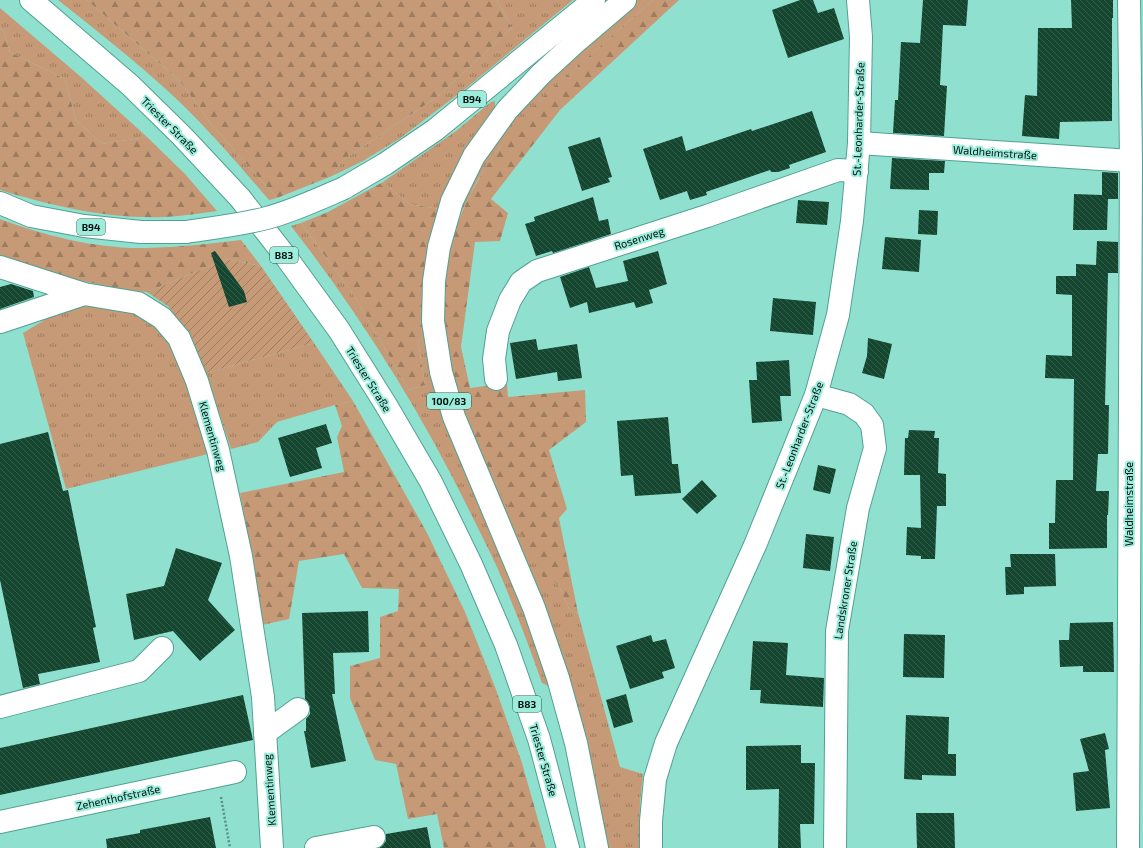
<svg xmlns="http://www.w3.org/2000/svg" width="1143" height="848" viewBox="0 0 1143 848" font-family="'Exo 2',sans-serif">
	<defs>
		<pattern id="grass-tufts" width="24" height="20" patternUnits="userSpaceOnUse"><rect width="24" height="20" fill="#c69a76"/><path d="M3 7l-1-3M5 7V3M7 7l1-3M15 17l-1-3M17 17v-4M19 17l1-3" fill="none" stroke="#9e7c5f"/></pattern>
		<pattern id="forest-firs" width="22" height="20" patternUnits="userSpaceOnUse"><rect width="22" height="20" fill="#c69a76"/><path d="M5 1l3.5 6h-7zM16 11l3.5 6h-7z" fill="#9e7c5f"/></pattern>
		<pattern id="garden-furrows" width="10" height="10" patternUnits="userSpaceOnUse"><rect width="10" height="10" fill="#c69a76"/><path d="M-1 1l2-2M0 10L10 0M9 11l2-2" fill="none" stroke="#9e7c5f"/></pattern>
		<pattern id="building-back-hatch" width="6" height="6" patternUnits="userSpaceOnUse"><rect width="6" height="6" fill="#154630"/><path d="M-1 5l2 2M0 0l6 6M5-1l2 2" fill="none" stroke="#345d4b"/></pattern>
	</defs>
	<rect width="100%" height="100%" fill="#90e0d0"/>
	<!-- grass -->
	<g fill="url(#grass-tufts)">
		<path d="M58,0H87L180,81L211,124L277,198L269,200C237,163 206,126 170,93C134,60 96,30 58,0Z"/>
		<path d="M497,0H573L465,89L399,139L363,161L332,176L343,160L437,97L512,28Z"/>
		<path d="M637,0H653L542,98L499,148L477,181L461,213L448,252L456,218L470,182L513,114L597,33Z"/>
		<path d="M0,8L81,77L147,137L102,144L76,120L65,79L10,52L3,30L0,28Z"/>
		<path d="M495,101V108L470,144L439,209L409,204L383,182L456,131L491,102Z"/>
		<path d="M301,223L353,294L409,390L425,385L418,341L425,335L551,679L548,686L542,683C528,643 513,604 496,565C488,548 480,532 472,516C422,413 361,316 291,226Z"/>
		<path d="M89,306L123,307L144,316L161,331L172,347L181,366L208,454L66,489L23,333L59,311Z"/>
		<path d="M314,343L353,401L335,405L277,422L258,442L231,449L206,373Z"/>
		<path d="M489,477L497,484L558,583L569,609L578,613L620,767L643,774L640,803L639,848H608L583,731Z"/>
	</g>
	<!-- forest -->
	<g fill="url(#forest-firs)">
		<path d="M87,0H497L512,28L437,97L343,160L332,176L277,198L211,124L180,81Z"/>
		<path d="M653,0H679L560,110L491,199L508,213L500,241L475,242L461,347L470,388L507,383L508,397L585,390L586,422L549,450L567,509L559,518L578,613L569,609L558,583L544,578L497,484L489,477C474,438 456,400 449,359C443,328 441,282 449,251C464,192 500,141 542,98C553,87 566,77 578,66C603,44 628,22 653,0Z"/>
		<path d="M0,28L3,30L10,52L65,79L76,120L102,144L147,137L185,174L217,211C200,213 183,216 165,217C107,219 56,207 0,190Z"/>
		<path d="M383,182L409,204L439,209L425,335L418,341L425,385L409,390L353,294L301,223L328,212Z"/>
		<path d="M0,219C46,236 97,249 146,248C178,247 209,244 241,240L261,266L227,259L147,292L120,289L73,279L0,255Z"/>
		<path d="M353,401L427,533L465,612L495,687L522,763L546,848H444L437,814L408,819L396,764L375,760L350,698V666L380,658V617L398,611L399,589L362,588L344,554L299,561L289,619L262,625L251,554L240,493L344,472L337,437L342,426L335,405Z"/>
	</g>
	<!-- garden -->
	<path fill="url(#garden-furrows)" d="M227,259L261,266L314,343L206,373L182,326L169,307L147,292Z"/>
	<!-- building -->
	<g fill="url(#building-back-hatch)">
		<path d="M800,0H813L818,13L834,8L844,39L788,58L772,10Z"/>
		<path d="M923,0H968L966,26L943,25L940,85L947,86L944,136L893,133L895,100H898L901,42L920,43Z"/>
		<path d="M1071,0H1113V18H1112V121L1060,122L1059,139L1022,136L1025,95L1037,96L1038,28H1072Z"/>
		<path d="M812,111L826,152L789,165L790,168L778,172H771L770,170L706,192L707,195L690,200L687,191L660,200L643,149L682,136L686,151L751,129L752,131Z"/>
		<path d="M600,137L612,177L608,178L610,182L582,191L568,147Z"/>
		<path d="M892,158L945,161L944,173H929V190L890,189Z"/>
		<path d="M1102,172L1118,173V199H1108L1107,230H1073L1074,194L1102,195Z"/>
		<path d="M593,197L599,221L608,219L611,234L553,253L552,251L536,256L525,224L535,221L534,217Z"/>
		<path d="M798,200L829,202L827,225L796,223Z"/>
		<path d="M919,210L938,211L937,235L918,234Z"/>
		<path d="M885,237L921,240L919,272L882,269Z"/>
		<path d="M1097,241L1118,242V273H1108L1105,405H1109L1108,454H1098L1096,491H1109L1108,515H1107V548L1049,549V523H1055L1056,480H1073L1074,379L1045,378L1046,355L1072,356V295L1056,294V276H1076V264L1096,265Z"/>
		<path d="M215,251L244,291L247,302L229,307L211,253Z"/>
		<path d="M658,251L667,284L649,290L653,303L636,308L634,302L589,313L587,302L570,308L560,277L589,267L596,288L628,281L623,261Z"/>
		<path d="M11,284L33,291L34,297L0,309V287Z"/>
		<path d="M773,298L816,302L813,335L770,331Z"/>
		<path d="M868,338L892,344L884,379L862,373L867,356Z"/>
		<path d="M536,339L538,350L577,344L582,378L558,381L557,372L516,379L510,343Z"/>
		<path d="M789,360L791,396H780L782,421L752,423L749,380H757L756,362Z"/>
		<path d="M668,417L672,464H678L681,493L635,496L633,475L621,476L617,421Z"/>
		<path d="M326,424L332,443L316,448L322,468L290,477L278,438Z"/>
		<path d="M909,430L935,431L934,438H939L938,473L946,474V506H937L935,559H921V556L906,555L907,527L921,528L920,475H904L905,438H908Z"/>
		<path d="M48,432L63,491L68,490L96,627L93,628L100,662L38,674L40,684L23,688L0,580V444Z"/>
		<path d="M818,465L836,469L830,494L813,490Z"/>
		<path d="M702,480L717,496L697,514L682,499Z"/>
		<path d="M806,534L834,537L830,571L803,568Z"/>
		<path d="M176,548L222,563L208,600L235,630L200,661L173,631L134,640L126,594L164,586Z"/>
		<path d="M1010,554H1055L1056,586L1024,587V594L1006,595L1005,567H1011Z"/>
		<path d="M368,611L369,652L333,653L335,694H332L346,761L311,768L304,731H306V719L310,714V708L308,702L305,699L302,613Z"/>
		<path d="M1113,622L1114,672H1083V666L1060,667L1059,640H1069L1070,623Z"/>
		<path d="M904,634L945,635L944,678L903,677Z"/>
		<path d="M651,635L653,642L666,639L675,668L662,672L664,678L630,689L616,646Z"/>
		<path d="M753,641L788,643L786,675L824,678L823,707L760,703L761,690H750Z"/>
		<path d="M626,694L633,722L614,728L606,700Z"/>
		<path d="M243,695L253,740L0,795V748Z"/>
		<path d="M906,715L949,717L948,754H956V776L922,775V780L904,779Z"/>
		<path d="M1105,733L1109,749L1105,750L1110,808L1076,811L1073,773L1089,771L1080,739Z"/>
		<path d="M801,745V763H815L814,824H800L801,848H778L779,789L746,790V746Z"/>
		<path d="M916,813H954L955,848H917Z"/>
		<path d="M210,817L216,848H107L106,839L140,833V830Z"/>
		<path d="M427,827L431,848H379L382,846L386,841V834Z"/>
	</g>
	<g fill="none" stroke-linecap="round" stroke-linejoin="round">
		<!-- minor casing -->
		<g stroke="#51a193" stroke-width="24">
			<g id="minor">
				<path d="M859,143L1131,161"/>
				<path d="M0,267L84,294L138,303L162,318L179,338L197,381L218,450L241,556L263,697L272,848"/>
				<path d="M0,322L84,294"/>
				<path d="M496,379L494,359L498,331L510,300L521,282L537,271L707,216L838,170L857,171"/>
				<path d="M816,395L849,404L864,414L872,425L875,448L858,508L837,631L835,848"/>
				<path d="M0,707L139,671L162,648"/>
				<path d="M265,733L298,709"/>
				<path d="M0,822L235,772"/>
				<path d="M316,848L374,837"/>
				<path d="M651,848V821L655,779L666,743L756,543L816,395L838,315L852,221L859,143L861,37L858,0"/>
				<path d="M1128,848L1131,161L1129,0"/>
			</g>
		</g>
		<!-- major casing -->
		<g stroke="#51a193" stroke-width="24">
			<g id="major">
				<path d="M31,0L130,85L182,136L240,198L286,257L339,330L386,405L431,482L471,564L506,645L539,739L568,848"/>
				<path d="M344,188L385,164L435,130L594,0"/>
				<path d="M0,203L31,216L84,226L141,232H186"/>
				<path d="M597,848L576,743L558,678L534,608L454,417L441,372L433,321L434,281L439,247L452,201L474,156L507,110L541,74L578,40L625,0"/>
			</g>
		</g>
		<!-- path -->
		<path stroke="#589084" stroke-width="2.5" stroke-dasharray="2 2" stroke-linecap="butt" d="M221,797L230,848"/>
		<!-- minor -->
		<use href="#minor" stroke="#fff" stroke-width="22"/>
		<!-- major -->
		<use href="#major" stroke="#fff" stroke-width="22"/>
		<!-- major-bridge casing -->
		<g stroke="#51a193" stroke-width="24" stroke-linecap="butt">
			<path id="major-bridge" d="M186,232C213,228 240,225 267,218C293,211 319,199 344,188"/>
		</g>
		<!-- major-bridge -->
		<use href="#major-bridge" stroke="#fff" stroke-width="22"/>
	</g>
	<g text-anchor="middle" dominant-baseline="central" stroke-width="4" stroke-linejoin="round" paint-order="stroke">
		<!-- shield labels -->
		<g fill="#9deddd" stroke="#2f544c" stroke-width="1">
			<rect x="458" y="91" width="28" height="16" rx="3"/>
			<rect x="77" y="219" width="28" height="16" rx="3"/>
			<rect x="270" y="247" width="28" height="16" rx="3"/>
			<rect x="427" y="393" width="44" height="16" rx="3"/>
			<rect x="513" y="696" width="28" height="16" rx="3"/>
		</g>
		<g font-size="10" font-weight="bold" fill="#00120e">
			<text x="472" y="99">B94</text>
			<text x="91" y="227">B94</text>
			<text x="284" y="255">B83</text>
			<text x="449" y="401">100/83</text>
			<text x="527" y="704">B83</text>
		</g>
		<!-- street labels -->
		<g font-size="11" fill="#00120e" stroke="#9deddd">
			<text transform="translate(858 119) rotate(-88)">St.-Leonharder-Straße</text>
			<text transform="translate(170 125) rotate(45)">Triester Straße</text>
			<text transform="translate(995 152) rotate(4)">Waldheimstraße</text>
			<text transform="translate(639 238) rotate(-18)">Rosenweg</text>
			<text transform="translate(369 379) rotate(58)">Triester Straße</text>
			<text transform="translate(799 435) rotate(-69)">St.-Leonharder-Straße</text>
			<text transform="translate(213 436) rotate(74)">Klementinweg</text>
			<text transform="translate(1128 504) rotate(-90)">Waldheimstraße</text>
			<text transform="translate(845 590) rotate(-81)">Landskroner Straße</text>
			<text transform="translate(544 760) rotate(74)">Triester Straße</text>
			<text transform="translate(269 790) rotate(-94)">Klementinweg</text>
			<text transform="translate(118 797) rotate(-12)">Zehenthofstraße</text>
		</g>
	</g>
</svg>
